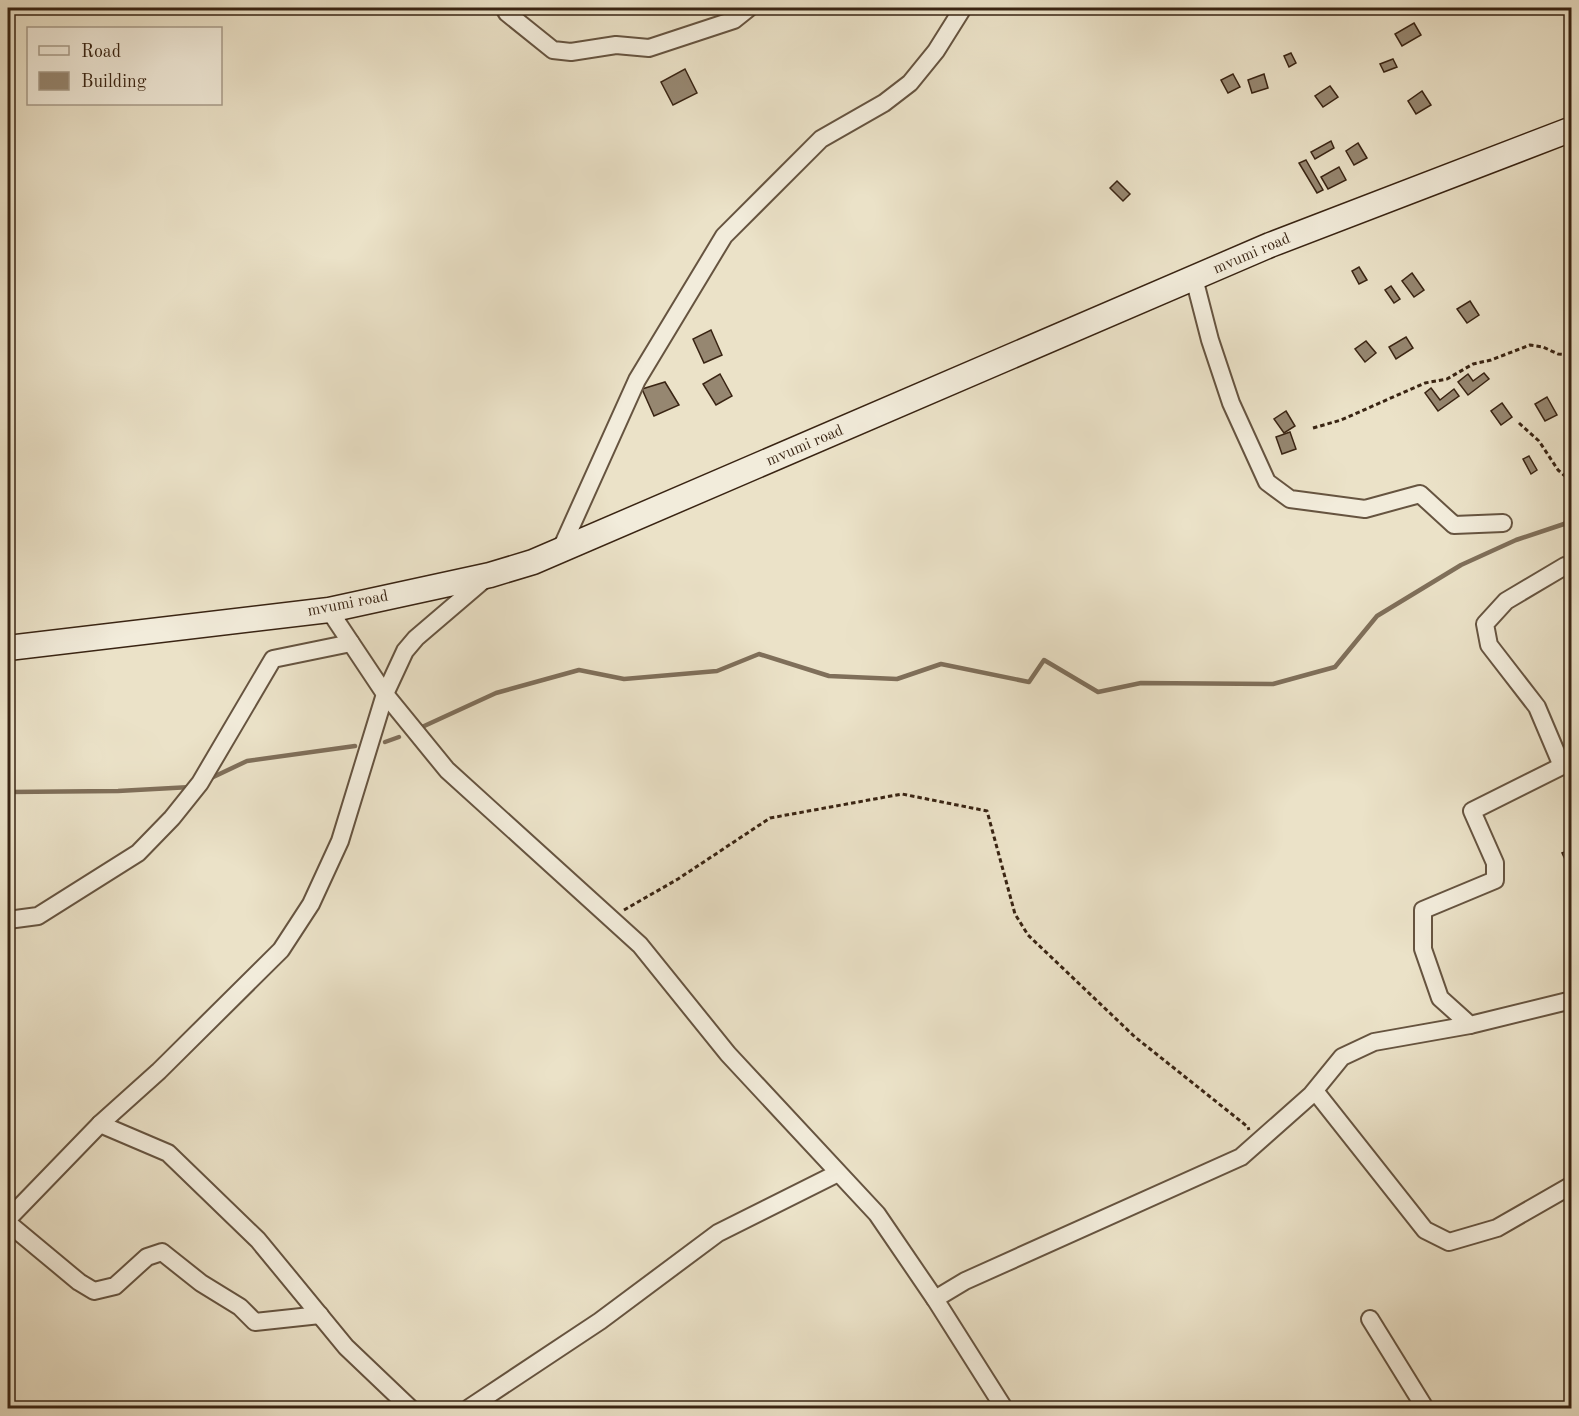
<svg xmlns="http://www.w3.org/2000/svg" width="1579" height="1416" viewBox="0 0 1579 1416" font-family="'Old Standard TT',serif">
	<rect width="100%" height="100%" fill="#ebe2c8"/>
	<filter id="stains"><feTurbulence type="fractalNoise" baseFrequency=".00333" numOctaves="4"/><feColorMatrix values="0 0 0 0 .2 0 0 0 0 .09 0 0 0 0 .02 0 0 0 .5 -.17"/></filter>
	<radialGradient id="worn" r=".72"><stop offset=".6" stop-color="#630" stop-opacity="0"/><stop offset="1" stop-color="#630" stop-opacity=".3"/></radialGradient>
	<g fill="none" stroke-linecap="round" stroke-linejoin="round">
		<!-- stream -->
		<g stroke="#7f6f5a" stroke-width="4.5">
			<path d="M422,727L496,693L579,670L624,679L717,671L759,654L829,676L897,679L941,664L1029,682L1044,660L1098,692L1141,683L1273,684L1335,667L1377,616L1461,565L1516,540L1564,524L1572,516"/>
			<path d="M385,742L399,737"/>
			<path d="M209,779L247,761L355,746"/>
			<path d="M8,792L118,791L191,787"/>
		</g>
	</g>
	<!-- building -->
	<g fill="#968771" stroke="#392413" stroke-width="1.5">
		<path d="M1414,23L1421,35L1402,46L1395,34Z"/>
		<path d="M1291,53L1296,63L1289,67L1284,56Z"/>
		<path d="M1393,59L1397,67L1384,72L1380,64Z"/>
		<path d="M685,69L697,93L673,105L661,82Z"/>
		<path d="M1233,74L1240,87L1228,93L1221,80Z"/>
		<path d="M1264,74L1268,88L1252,93L1248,80Z"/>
		<path d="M1330,86L1338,97L1323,107L1315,96Z"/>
		<path d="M1422,91L1431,105L1416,114L1408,101Z"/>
		<path d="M1331,141L1334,148L1315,159L1311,152Z"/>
		<path d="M1358,143L1367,158L1354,165L1346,151Z"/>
		<path d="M1306,160L1323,190L1317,193L1299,163Z"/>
		<path d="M1339,167L1346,180L1328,189L1321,177Z"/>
		<path d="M1117,181L1130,194L1123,201L1110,188Z"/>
		<path d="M1359,267L1367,280L1359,284L1352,271Z"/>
		<path d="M1412,273L1424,290L1414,297L1402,281Z"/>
		<path d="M1391,286L1400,299L1394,303L1385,290Z"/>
		<path d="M1470,301L1479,315L1467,323L1457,309Z"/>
		<path d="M711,330L722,355L704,363L693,339Z"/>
		<path d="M1406,337L1413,348L1396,359L1389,347Z"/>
		<path d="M1366,341L1376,353L1365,362L1355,349Z"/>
		<path d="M1484,373L1489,379L1468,395L1458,382L1468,374L1473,381Z"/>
		<path d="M720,374L732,396L716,405L703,384Z"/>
		<path d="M665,382L679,405L654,416L642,389Z"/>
		<path d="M1431,388L1440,400L1454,389L1459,396L1438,411L1425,393Z"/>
		<path d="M1547,397L1557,415L1545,421L1535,404Z"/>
		<path d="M1502,403L1512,417L1501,425L1491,411Z"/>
		<path d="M1286,411L1295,426L1284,433L1274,419Z"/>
		<path d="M1290,432L1296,449L1282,454L1276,437Z"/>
		<path d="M1529,456L1537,470L1531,474L1523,459Z"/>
		<path d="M1572,849V869L1570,870L1562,853Z"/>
	</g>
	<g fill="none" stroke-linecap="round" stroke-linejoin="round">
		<!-- street casing -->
		<g stroke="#665440" stroke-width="20">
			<g id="street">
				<path d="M504,8L507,13L553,50L571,52L616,45L649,48L734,20L749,8"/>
				<path d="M1194,278L1210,340L1231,403L1267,482L1290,499L1365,509L1420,494L1454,525L1503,523"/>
				<path d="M560,551L637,380L724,236L821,139L884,103L910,83L936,51L963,8"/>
				<path d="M1572,566H1565L1506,601L1485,624L1489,645L1537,707L1562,766L1472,811L1495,863V880L1423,910V949L1440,998L1470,1025L1572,1000"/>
				<path d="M329,610L385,694L447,770L640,945L728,1054L877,1214L935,1299L1004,1408"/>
				<path d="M8,920L38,916L138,853L172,818L200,783L273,659L351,643"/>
				<path d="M1315,1091L1425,1230L1449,1242L1497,1228L1572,1185"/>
				<path d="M100,1124L168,1153L258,1240L346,1347L410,1408"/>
				<path d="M8,1219L100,1124L159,1071L281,950L311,904L340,841L385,694L405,651L416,638L485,579"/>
				<path d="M8,1223L79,1282L94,1291L115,1286L147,1257L162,1252L201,1283L240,1307L255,1322L320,1315"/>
				<path d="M935,1299L965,1281L1241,1157L1311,1095L1342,1057L1374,1042L1470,1025"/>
				<path d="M1370,1319L1425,1408"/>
				<path d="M469,1408L600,1321L718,1233L838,1173"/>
			</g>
		</g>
		<!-- secondary casing -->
		<g stroke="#392413" stroke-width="27">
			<path id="secondary" d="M8,648L329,610L490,575L533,562L1270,245L1572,129"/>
		</g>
		<!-- path -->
		<g stroke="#392413" stroke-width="3" stroke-dasharray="4.5 3" stroke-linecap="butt">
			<path d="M1519,423L1539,441L1558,470L1572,482"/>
			<path d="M1313,428L1341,420L1425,383L1447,379L1473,364L1491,360L1530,345L1543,347L1558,354L1572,355"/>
			<path d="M1572,707L1569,715L1572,737"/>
			<path d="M624,910L678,879L770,818L902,794L987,811L1015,914L1028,935L1135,1037L1248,1127L1249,1130"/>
		</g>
		<!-- street -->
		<use href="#street" stroke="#f2ecdb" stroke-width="16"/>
		<!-- secondary -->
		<use href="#secondary" stroke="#f2ecdb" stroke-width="24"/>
	</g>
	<g text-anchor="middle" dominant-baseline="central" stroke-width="4.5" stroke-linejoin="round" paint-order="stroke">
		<!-- street labels -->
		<g font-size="16" fill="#392413" stroke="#f2ecdb">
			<text transform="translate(1252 254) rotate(-23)">mvumi road</text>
			<text transform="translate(805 446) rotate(-23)">mvumi road</text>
			<text transform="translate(348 604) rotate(-11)">mvumi road</text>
		</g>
	</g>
	<!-- margin -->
	<rect width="1579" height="1416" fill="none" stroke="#ebe2c8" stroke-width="30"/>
	<rect x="9" y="9" width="1561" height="1398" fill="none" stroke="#392413" stroke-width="3"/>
	<rect x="15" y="15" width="1549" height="1386" fill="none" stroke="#392413" stroke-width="1.5"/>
	<!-- legend -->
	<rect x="27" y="27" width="195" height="78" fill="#f2ecdb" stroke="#a89c8b" stroke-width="1.5"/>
	<rect x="39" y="46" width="30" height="9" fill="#f2ecdb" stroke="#a89c8b" stroke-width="1.5"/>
	<text x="81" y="57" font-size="18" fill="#392413">Road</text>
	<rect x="39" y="72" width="30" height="18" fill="#968771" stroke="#a89c8b" stroke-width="1.5"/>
	<text x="81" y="87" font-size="18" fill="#392413">Building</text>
	<rect width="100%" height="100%" filter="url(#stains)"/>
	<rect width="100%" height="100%" fill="url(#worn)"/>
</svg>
